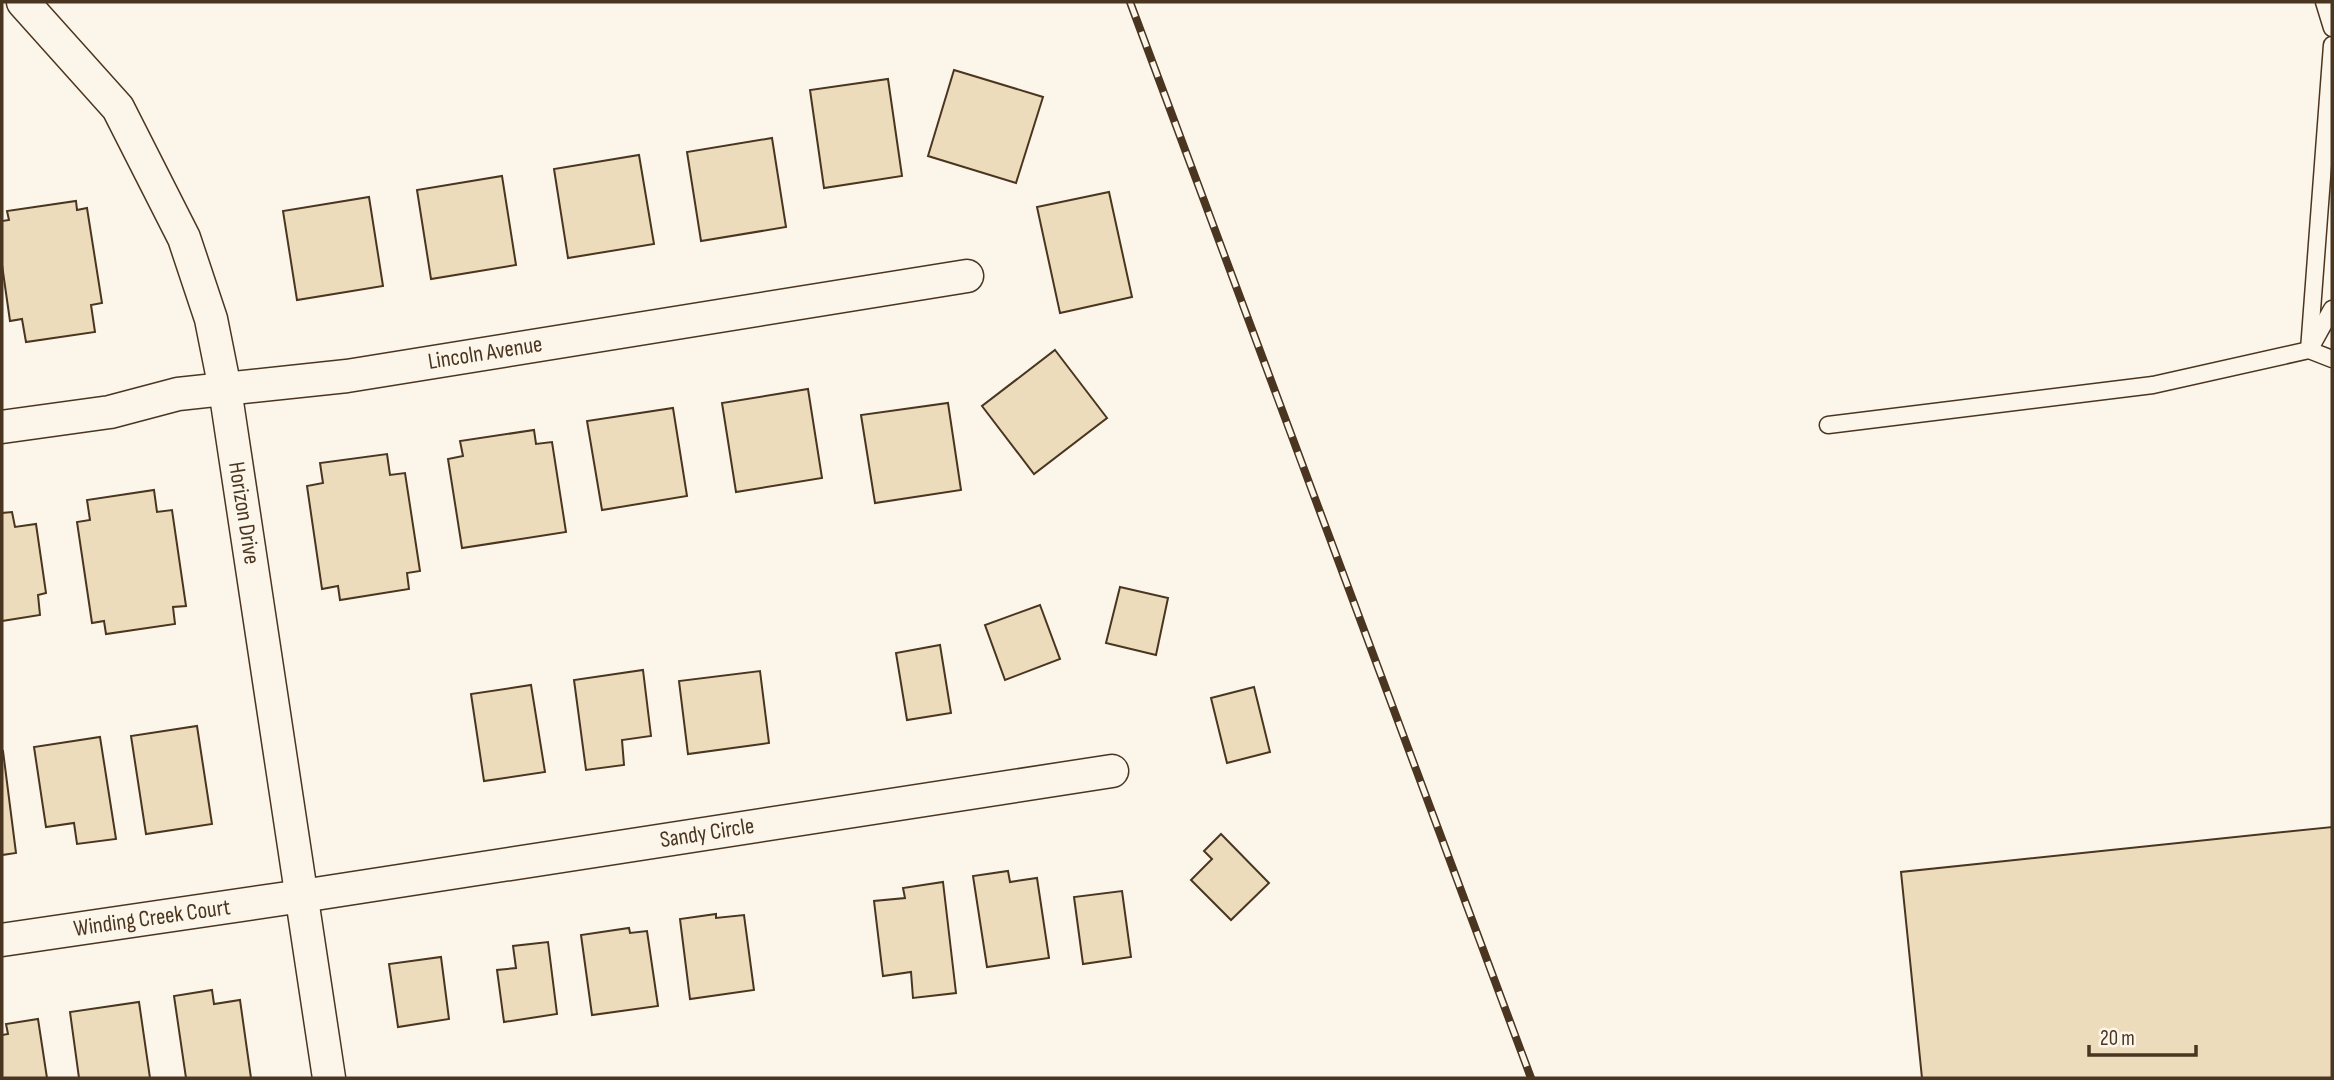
<svg xmlns="http://www.w3.org/2000/svg" width="2334" height="1080" viewBox="0 0 2334 1080" font-family="'Sofia Sans Condensed',sans-serif">
	<rect width="100%" height="100%" fill="#fbf6e9"/>
	<!-- building -->
	<g fill="#ecdcbc" stroke="#4a3520" stroke-width="2">
		<path d="M954,70L1043,97L1016,183L928,156Z"/>
		<path d="M888,79L902,176L824,188L810,90Z"/>
		<path d="M772,138L786,227L701,241L687,152Z"/>
		<path d="M639,155L654,244L568,258L554,169Z"/>
		<path d="M502,176L516,265L431,279L417,190Z"/>
		<path d="M1109,192L1132,297L1060,313L1037,207Z"/>
		<path d="M369,197L383,286L297,300L283,211Z"/>
		<path d="M76,201L77,210L87,208L102,303L91,305L95,332L26,342L22,319L10,321L2,265V221L9,220L7,211Z"/>
		<path d="M1055,350L1107,418L1034,474L982,406Z"/>
		<path d="M808,389L822,478L736,492L722,403Z"/>
		<path d="M948,403L961,490L875,503L861,415Z"/>
		<path d="M673,408L687,496L602,510L587,421Z"/>
		<path d="M534,430L536,444L552,442L566,532L462,548L448,459L463,456L460,441Z"/>
		<path d="M387,454L390,475L405,473L420,571L407,573L409,589L340,600L338,586L322,589L307,486L323,483L320,463Z"/>
		<path d="M154,490L157,512L172,510L186,606L173,607L175,624L106,634L104,621L92,623L77,522L90,520L87,500Z"/>
		<path d="M12,512L15,527L36,524L46,593L38,595L40,615L2,621V513Z"/>
		<path d="M1120,587L1168,598L1156,655L1106,643Z"/>
		<path d="M1040,605L1060,659L1005,680L985,625Z"/>
		<path d="M940,645L951,713L907,720L896,653Z"/>
		<path d="M643,670L651,736L622,740L624,765L586,770L574,680Z"/>
		<path d="M760,671L769,743L688,754L679,681Z"/>
		<path d="M531,685L545,772L484,781L471,694Z"/>
		<path d="M1254,687L1270,752L1227,763L1211,698Z"/>
		<path d="M197,726L212,824L146,834L131,736Z"/>
		<path d="M100,737L116,839L77,844L74,823L46,827L34,747Z"/>
		<path d="M3,751L16,853L2,855V751Z"/>
		<path d="M2332,827V1078H1922L1901,872Z"/>
		<path d="M1221,834L1269,883L1231,920L1191,880L1212,859L1204,851Z"/>
		<path d="M1008,871L1010,882L1037,878L1049,958L987,967L973,876Z"/>
		<path d="M943,882L956,993L913,998L911,972L883,976L874,901L905,898L903,888Z"/>
		<path d="M1122,891L1131,957L1083,964L1074,897Z"/>
		<path d="M716,914V918L744,915L754,990L690,999L680,919Z"/>
		<path d="M629,928L630,933L647,931L658,1006L592,1015L581,935Z"/>
		<path d="M548,942L557,1014L504,1022L497,970L516,968L513,946Z"/>
		<path d="M441,957L449,1019L398,1027L389,964Z"/>
		<path d="M212,990L214,1004L240,1000L251,1078H186L174,996Z"/>
		<path d="M139,1002L150,1078H79L70,1012Z"/>
		<path d="M38,1019L47,1078H2V1035L8,1034L6,1024Z"/>
	</g>
	<g fill="none" stroke-linecap="round" stroke-linejoin="round">
		<!-- lane casing -->
		<g stroke="#4a3520" stroke-width="19">
			<g id="lane">
				<path d="M2324,2L2332,28"/>
				<path d="M2312,345L2332,309"/>
				<path d="M2309,350L2332,45"/>
				<path d="M1828,425L2153,385L2309,350L2332,359"/>
			</g>
		</g>
		<!-- street casing -->
		<g stroke="#4a3520" stroke-width="35">
			<g id="street">
				<path d="M23,2L118,108L184,238L211,319L225,389L329,1078"/>
				<path d="M2,427L110,412L178,394L347,376L967,276"/>
				<path d="M2,940L302,896L1112,771"/>
			</g>
		</g>
		<!-- lane -->
		<use href="#lane" stroke="#fbf6e9" stroke-width="16"/>
		<!-- street -->
		<use href="#street" stroke="#fbf6e9" stroke-width="32"/>
		<!-- rail casing -->
		<g stroke="#4a3520" stroke-width="8">
			<path id="rail" d="M1130,2L1531,1078"/>
		</g>
		<!-- rail -->
		<use href="#rail" stroke="#fbf6e9" stroke-width="5" stroke-dasharray="16" stroke-linecap="butt"/>
	</g>
	<g text-anchor="middle" dominant-baseline="central" stroke-width="5" stroke-linejoin="round" paint-order="stroke">
		<!-- street labels -->
		<g font-size="23" fill="#4a3520" stroke="#fbf6e9">
			<text transform="translate(485 353) rotate(-9)">Lincoln Avenue</text>
			<text transform="translate(244 513) rotate(81)">Horizon Drive</text>
			<text transform="translate(707 833) rotate(-9)">Sandy Circle</text>
			<text transform="translate(152 918) rotate(-8)">Winding Creek Court</text>
		</g>
	</g>
	<!-- border -->
	<rect width="2334" height="1080" fill="none" stroke="#4a3520" stroke-width="7"/>
	<!-- scale -->
	<path d="M2089 1045v10h107v-10" fill="none" stroke="#4a3520" stroke-width="3.5"/>
	<text x="2100" y="1045" font-size="21" fill="#4a3520" stroke="#fbf6e9" stroke-width="5" paint-order="stroke">20 m</text>
</svg>
